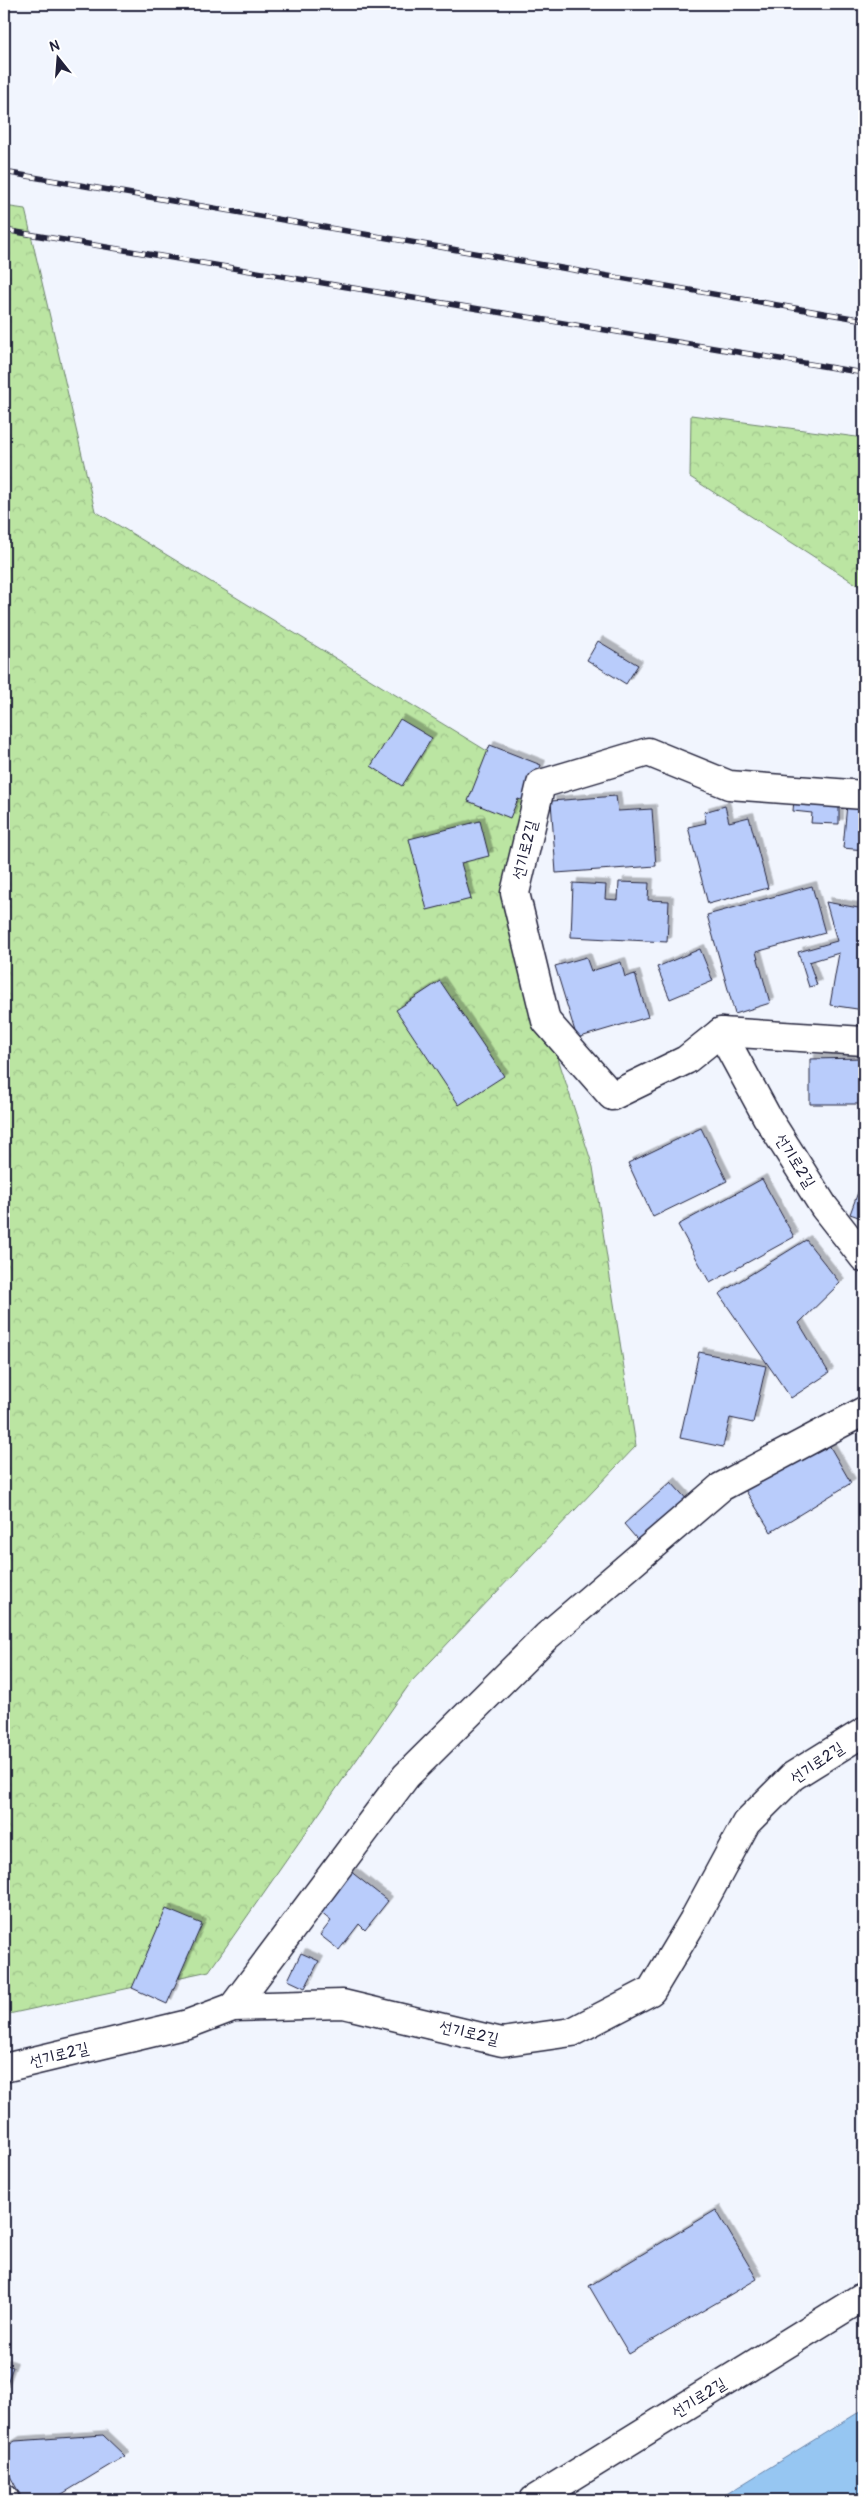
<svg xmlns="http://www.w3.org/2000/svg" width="868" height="2504" viewBox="0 0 868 2504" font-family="Pangolin,'Poor Story',sans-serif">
	<defs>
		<pattern id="forest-crowns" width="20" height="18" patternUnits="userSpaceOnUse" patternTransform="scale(1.25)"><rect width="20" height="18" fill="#bbe5a2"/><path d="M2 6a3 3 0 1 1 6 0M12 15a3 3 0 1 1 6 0" fill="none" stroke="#a0c48c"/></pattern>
		<filter id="shadow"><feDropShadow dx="4.5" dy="-4.5" stdDeviation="0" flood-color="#0004"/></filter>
	</defs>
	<rect width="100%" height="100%" fill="#f1f5fe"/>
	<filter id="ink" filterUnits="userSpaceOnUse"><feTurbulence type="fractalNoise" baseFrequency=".02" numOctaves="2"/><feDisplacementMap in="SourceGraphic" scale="10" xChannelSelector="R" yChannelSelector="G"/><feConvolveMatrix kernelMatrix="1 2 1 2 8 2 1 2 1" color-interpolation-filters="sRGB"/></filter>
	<g filter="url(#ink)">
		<!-- forest -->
		<g fill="url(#forest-crowns)" stroke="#6e846e">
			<path d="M4,206L25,209L95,511L541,784L515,893L546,1021L593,1167L636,1446L411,1682L209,1971L4,2015Z"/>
			<path d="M691,415L864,438V589L690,477Z"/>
		</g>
		<!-- water -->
		<path fill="#96c6f2" stroke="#6884a9" d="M864,2409V2500H717Z"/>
		<!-- building -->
		<g fill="#b9ccfb" stroke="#22223b" filter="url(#shadow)">
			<path d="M598,641L638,665L626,684L587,660Z"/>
			<path d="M400,719L432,738L402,786L371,766Z"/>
			<path d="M490,745L541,765L527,802L518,799L510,818L468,801Z"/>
			<path d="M616,796L618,811L652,809L656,866L556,873L551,801Z"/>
			<path d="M794,799L839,801V824L811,823L812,813L793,811Z"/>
			<path d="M847,804L864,806V850L843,848Z"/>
			<path d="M725,806L729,822L749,817L768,888L708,904L688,827L706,823L704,812Z"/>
			<path d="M480,821L489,856L461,863L471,899L427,910L409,839Z"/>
			<path d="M619,882L649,883L648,900L669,901L667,942L571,937L573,883L606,885L605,899L618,900Z"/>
			<path d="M812,886L825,933L756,952L770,1003L735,1014L707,915Z"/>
			<path d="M826,902L864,909V1010L830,1005L839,953L809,962L817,985L809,987L798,952L837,941Z"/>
			<path d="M700,949L713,981L670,999L657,967Z"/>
			<path d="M586,957L591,971L621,962L625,977L635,974L648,1017L577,1038L555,966Z"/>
			<path d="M440,981L504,1076L459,1105L396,1010Z"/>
			<path d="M864,1058V1104H810V1059Z"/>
			<path d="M701,1128L727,1181L653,1217L628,1163Z"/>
			<path d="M864,1176V1219L850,1214Z"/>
			<path d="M762,1179L794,1237L710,1283L678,1225Z"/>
			<path d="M806,1240L840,1283L799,1323L829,1373L791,1398L719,1294Z"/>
			<path d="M699,1352L766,1366L753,1423L730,1418L723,1447L680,1438Z"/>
			<path d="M825,1438L851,1483L771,1532L744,1488Z"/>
			<path d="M671,1482L690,1503L642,1545L624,1524Z"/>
			<path d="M345,1867L388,1901L365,1930L359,1924L339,1950L320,1935L331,1921L314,1907Z"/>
			<path d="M166,1909L202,1924L167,2004L132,1988Z"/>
			<path d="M301,1953L319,1961L305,1988L288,1980Z"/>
			<path d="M716,2210L757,2279L629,2354L589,2286Z"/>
			<path d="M4,2364L13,2367L4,2391Z"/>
			<path d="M103,2435L125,2456L52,2500H23L4,2465V2448L15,2441Z"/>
		</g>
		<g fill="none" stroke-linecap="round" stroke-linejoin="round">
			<!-- street casing -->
			<g stroke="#22223b" stroke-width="31">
				<g id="street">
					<path d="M864,795L729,785L648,752L541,784L515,893L546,1021L612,1096L686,1060L721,1032L864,1041"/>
					<path d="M721,1032L767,1117L824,1207L864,1258"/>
					<path d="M233,2007L406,1776L547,1636L721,1487L864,1411"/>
					<path d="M4,2068L188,2024L233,2007L343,2004L502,2042L572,2032L651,1991L693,1921L746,1823L793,1776L864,1732"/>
					<path d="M4,2498L5,2500"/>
					<path d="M534,2500L864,2296"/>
				</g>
			</g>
			<!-- street -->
			<use href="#street" stroke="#fff" stroke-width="28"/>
			<!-- rail casing -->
			<g stroke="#22223b" stroke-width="5.5">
				<g id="rail">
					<path d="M4,172L864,320"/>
					<path d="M4,230L864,373"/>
				</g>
			</g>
			<!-- rail -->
			<use href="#rail" stroke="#fff" stroke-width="4" stroke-dasharray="11" stroke-linecap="butt"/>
		</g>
	</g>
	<g text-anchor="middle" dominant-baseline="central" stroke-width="4.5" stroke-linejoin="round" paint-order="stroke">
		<!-- street labels -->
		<g font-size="16" fill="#22223b" stroke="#fff">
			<text transform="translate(525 850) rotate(-76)">선기로2길</text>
			<text transform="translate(795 1161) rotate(58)">선기로2길</text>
			<text transform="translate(817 1763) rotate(-34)">선기로2길</text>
			<text transform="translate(469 2033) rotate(13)">선기로2길</text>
			<text transform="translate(59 2055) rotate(-14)">선기로2길</text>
			<text transform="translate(699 2398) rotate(-32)">선기로2길</text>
		</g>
	</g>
	<!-- margin -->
	<rect width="868" height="2504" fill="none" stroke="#fff" stroke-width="20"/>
	<rect x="10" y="10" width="848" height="2484" fill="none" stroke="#22223b" stroke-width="2" filter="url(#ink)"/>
	<!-- north arrow -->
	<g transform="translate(58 58) rotate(343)" stroke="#ffffff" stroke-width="4" paint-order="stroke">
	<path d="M0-4L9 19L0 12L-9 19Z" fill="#22223b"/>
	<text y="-8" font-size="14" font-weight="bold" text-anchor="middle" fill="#22223b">N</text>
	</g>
</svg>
